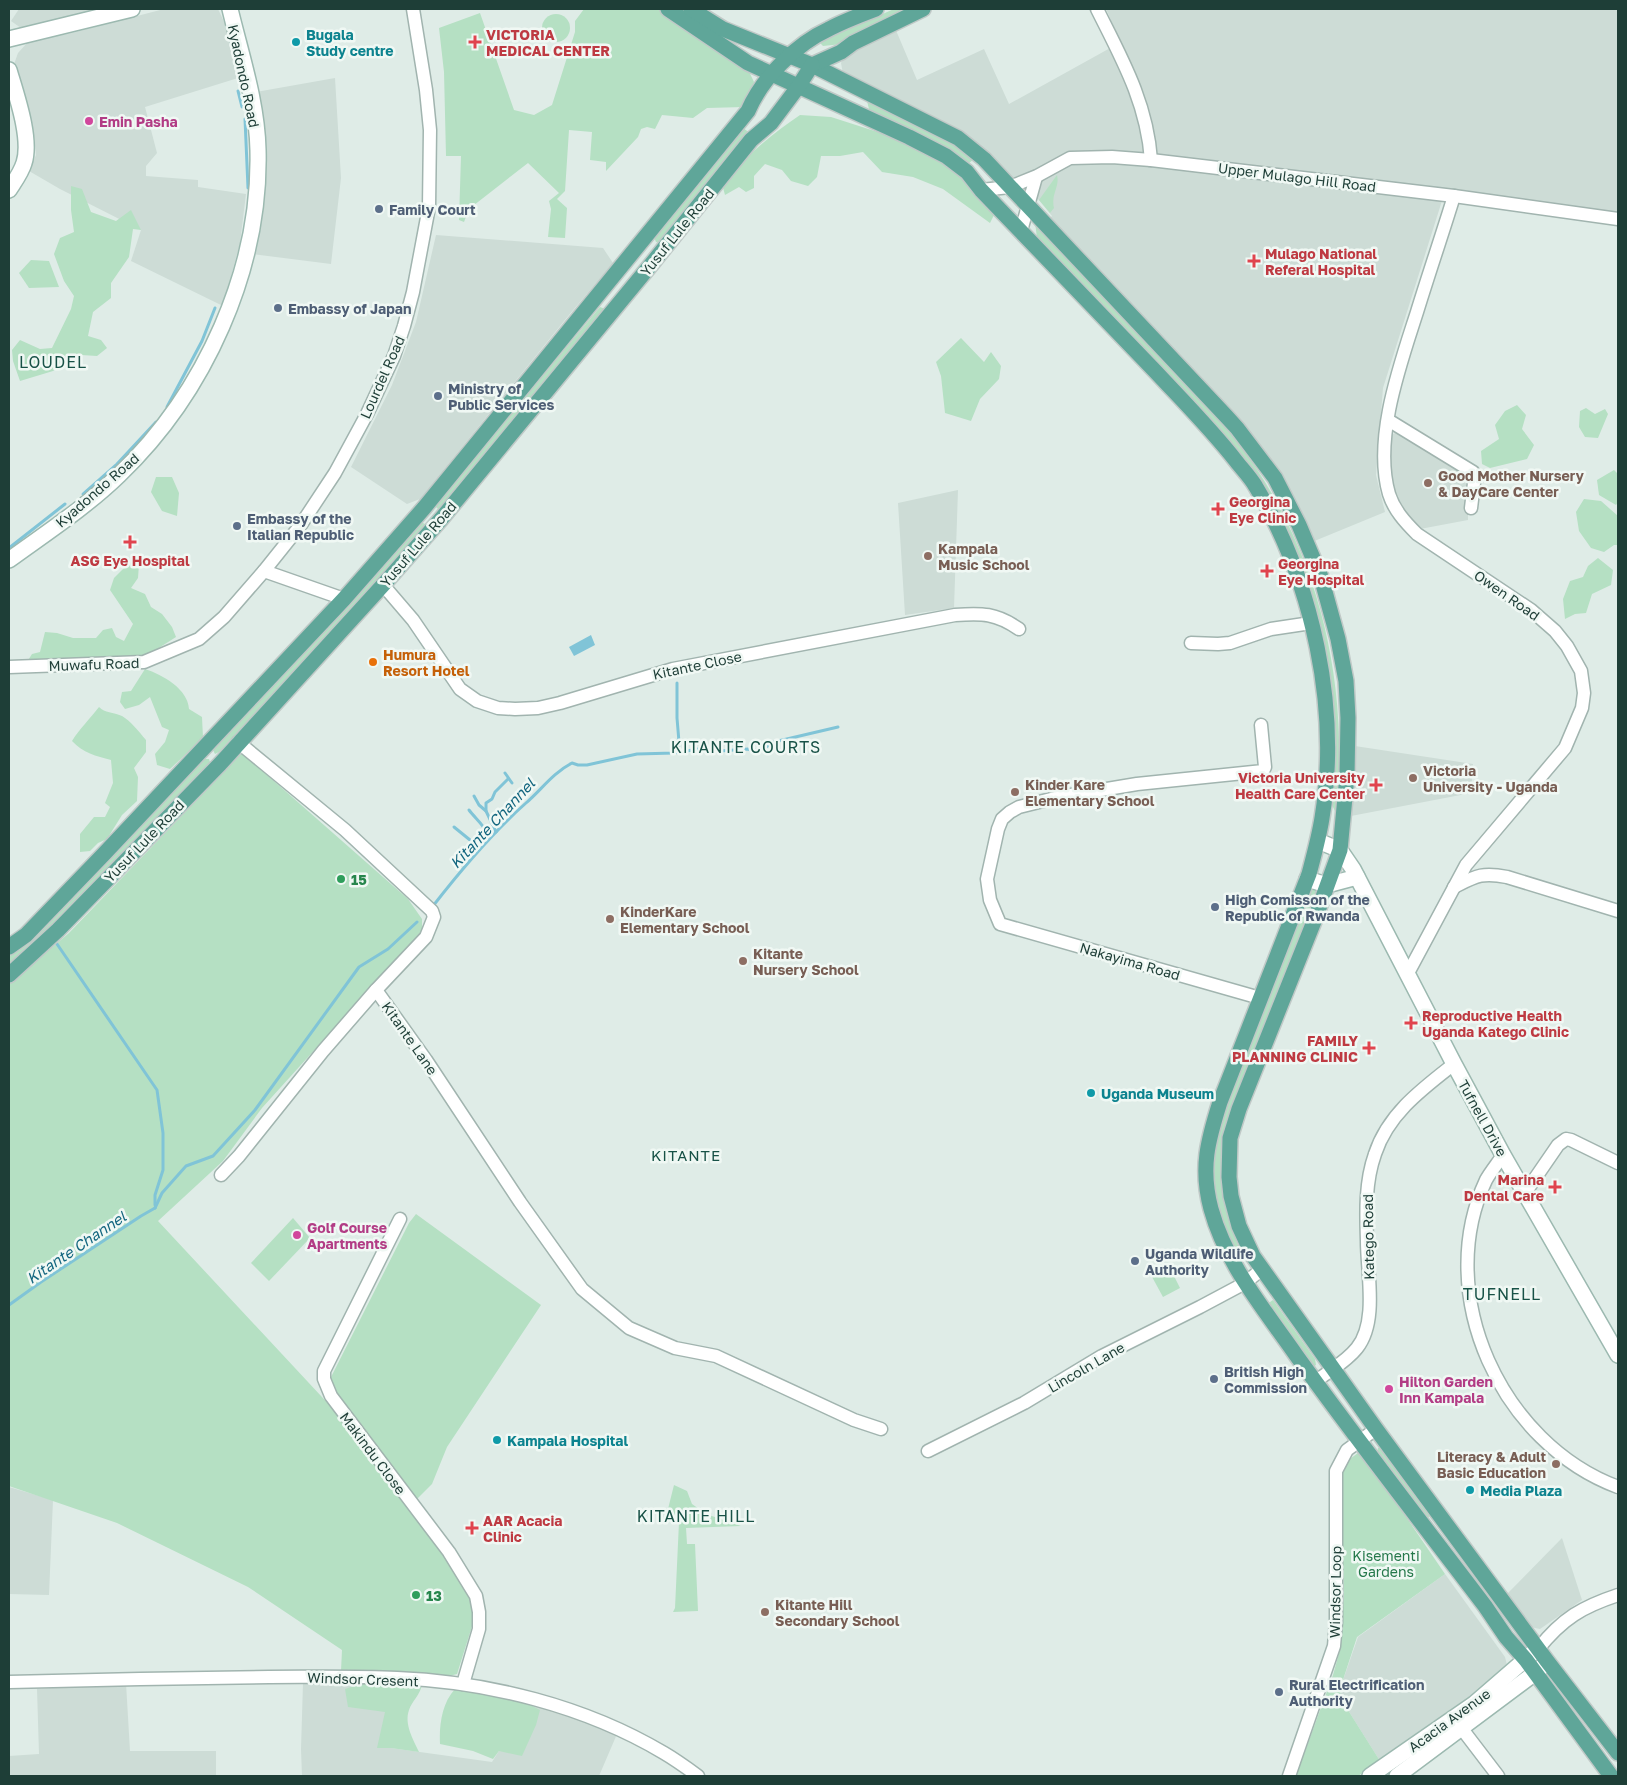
<svg xmlns="http://www.w3.org/2000/svg" width="1627" height="1785" viewBox="0 0 1627 1785" font-family="'Golos Text',sans-serif">
	<rect width="100%" height="100%" fill="#dfece7"/>
	<!-- built -->
	<g fill="#cddcd6">
		<path d="M19,9H100L21,28L11,21Z"/>
		<path d="M164,9H218L226,26L238,78L145,107L157,153L146,166V176L198,180V187L246,194L240,243L223,306L131,261L141,230L60,189L29,171L36,155L34,135L13,67L18,53L28,42L72,33Z"/>
		<path d="M1106,9H1618V214L1446,188L1383,388L1376,475L1385,512L1312,542L1292,499L1046,222L1052,216L1039,200L972,140L939,120L854,83L843,74L841,63L849,50L895,28L917,80L984,49L1009,104L1121,42Z"/>
		<path d="M335,78L341,178L331,264L253,254L265,183L264,141L256,92Z"/>
		<path d="M436,235L603,248L613,263L569,315L420,499L407,504L351,467L392,385L416,322Z"/>
		<path d="M1395,433L1411,439L1463,472L1468,493V520L1420,529L1399,505L1388,473L1390,436Z"/>
		<path d="M958,490L954,608L905,615L898,503Z"/>
		<path d="M1355,746L1473,764L1471,793L1351,816Z"/>
		<path d="M9,1487L53,1500L49,1595L9,1594Z"/>
		<path d="M1562,1538L1582,1600L1540,1629L1535,1628L1527,1625L1507,1594Z"/>
		<path d="M1445,1574L1505,1657L1507,1665L1506,1670L1499,1677L1380,1761L1341,1699L1340,1689L1358,1637Z"/>
		<path d="M126,1683L130,1751H216V1776H9V1756L39,1754L37,1689Z"/>
		<path d="M303,1683L396,1684L391,1748L492,1762L499,1751L517,1698L617,1734L599,1776H302L301,1749Z"/>
	</g>
	<!-- green -->
	<g fill="#b5e0c3">
		<path d="M584,9H657L723,41L743,59L754,82L750,94L744,107L707,108L693,118L662,115L655,129L647,127L641,129L638,137L606,171V162L590,160L592,132L569,130L565,191L557,199L567,208L565,238L548,237L551,209L549,201L559,193L528,163L469,209L464,222L459,220L461,156H446L444,72L439,28L480,13L514,110L534,115L552,105L575,32V21Z"/>
		<path d="M894,9H913L842,44L823,46L819,42Z"/>
		<circle cx="556" cy="28" r="14"/>
		<path d="M867,101L945,138L975,158L968,164L952,151L870,113Z"/>
		<path d="M800,115L831,117L884,134L945,162L970,181L994,215L990,223L943,189L913,177L882,172L863,152L840,156H821L817,177L808,186L791,181L782,170L765,164L754,176V188L746,192L739,187L725,195L722,184C745,157 770,135 800,115Z"/>
		<path d="M743,128L750,133L660,243L656,242L654,237L719,159Z"/>
		<path d="M1057,175C1060,187 1051,193 1054,208L1050,213L1039,200Z"/>
		<path d="M71,186L82,189L91,212L116,221L131,210L141,230L133,229L129,257L111,283V298L93,312L88,336L101,340L107,348L97,356L81,355L53,371L20,381L13,361L12,350L20,340L40,349L52,348L71,309L74,296L64,281L54,254L60,238L74,232L71,210Z"/>
		<path d="M1035,222C1083,273 1131,323 1177,375C1198,398 1221,420 1240,445C1319,551 1350,683 1336,813L1329,799L1331,709L1267,499L1037,238Z"/>
		<path d="M31,260L49,261L59,287L29,288L19,273Z"/>
		<path d="M600,307L605,309L439,510L435,506L437,503Z"/>
		<path d="M961,338L984,362L991,352L1001,366L999,379L980,399L971,421L945,413L941,376L936,362Z"/>
		<path d="M1517,405L1526,415L1522,429L1534,445L1527,459L1490,468L1482,464L1481,451L1499,439L1495,425L1505,411Z"/>
		<path d="M1586,408L1595,414L1605,409L1608,414L1598,438L1585,437L1579,427L1580,411Z"/>
		<path d="M1614,470L1618,474V502L1616,505L1599,495L1597,480Z"/>
		<path d="M156,477H172L179,493L177,516L162,511L151,492Z"/>
		<path d="M1584,499L1601,501L1618,516V545H1614L1604,552L1591,548L1579,531L1576,512Z"/>
		<path d="M421,522L427,525L304,663L256,712L219,752L215,754L212,748L341,614Z"/>
		<path d="M134,558L139,564L138,578L131,588L145,594L151,607L162,614L172,627L176,637L143,658L27,662L32,654L40,652L45,632L57,633L73,638H96L103,630L112,628L116,637L124,641L133,624L110,590L114,578Z"/>
		<path d="M1598,558L1613,570L1611,585L1592,594L1586,613L1575,614L1565,619L1563,599L1570,581L1583,577L1588,566Z"/>
		<path d="M145,669C163,675 188,689 189,709L202,717L203,738L170,769L157,765L155,754L165,742L169,730L162,727L150,697L139,705L125,709L120,702L122,692L131,691Z"/>
		<path d="M99,707C105,713 113,712 122,716C131,721 139,732 146,740V752L134,768L138,777L137,801L122,815L107,839L98,843L90,851L80,852V834L94,817H105L110,807L105,803L113,783L111,760C96,756 83,753 72,741C80,728 90,719 99,707Z"/>
		<path d="M242,753L408,899L422,919V931L262,1108L223,1161L158,1221L362,1440L327,1385L409,1223L416,1214L541,1305L447,1447L432,1484L414,1502L455,1556L471,1601L474,1620L457,1674L445,1677L405,1672L341,1671L342,1650L248,1587L117,1523L9,1486V984L69,933Z"/>
		<path d="M205,759H209L210,762L208,766L49,932L9,966V957L36,933L194,766Z"/>
		<path d="M1311,884L1320,890L1237,1092C1215,1154 1215,1189 1240,1250L1237,1256L1218,1219L1214,1198L1212,1159L1225,1102Z"/>
		<path d="M293,1218L310,1238L269,1281L251,1263Z"/>
		<path d="M1172,1272L1180,1288L1163,1297L1151,1275Z"/>
		<path d="M1273,1300L1315,1359L1316,1365L1313,1367L1267,1304Z"/>
		<path d="M1378,1448H1383L1432,1515L1425,1519L1377,1453Z"/>
		<path d="M1361,1451L1445,1574L1357,1637L1340,1689L1341,1699L1380,1761L1358,1776H1296L1333,1675L1340,1650L1344,1595L1341,1488C1342,1466 1342,1464 1361,1451Z"/>
		<path d="M674,1485L687,1491L692,1504L706,1514L741,1526L686,1528L687,1544H695L698,1611L673,1612L675,1608L679,1522L665,1521Z"/>
		<path d="M366,1682L422,1685C420,1695 412,1701 409,1710C404,1724 413,1739 419,1752L391,1748H377L385,1712L348,1707L345,1689Z"/>
		<path d="M455,1689L517,1698L540,1710L536,1725L522,1756L499,1751L493,1759L473,1751L440,1744C439,1725 442,1703 455,1689Z"/>
	</g>
	<!-- water -->
	<path fill="#80c4d7" d="M591,635L595,645L574,656L569,647Z"/>
	<g fill="none" stroke-linecap="round" stroke-linejoin="round">
		<!-- stream -->
		<g stroke="#80c4d7" stroke-width="3">
			<path d="M238,91L242,107"/>
			<path d="M245,119L248,188"/>
			<path d="M167,407L202,341L215,308"/>
			<path d="M83,494L117,464L156,422"/>
			<path d="M9,548L65,504"/>
			<path d="M674,753L678,748L679,742L677,718V683"/>
			<path d="M505,773L512,783"/>
			<path d="M474,796L479,805L486,811"/>
			<path d="M469,810C475,818 483,824 487,833"/>
			<path d="M454,827L470,840"/>
			<path d="M496,832L486,811V803L492,799L495,792L508,779"/>
			<path d="M433,906C461,870 492,833 526,803C542,789 553,773 572,763L578,765H587L637,754L674,753L699,749L720,751L748,749L752,751L763,749L774,742L838,727"/>
			<path d="M57,944L157,1090L163,1133V1170L155,1195V1205"/>
			<path d="M155,1208L162,1193L186,1166L213,1156L255,1110L359,967L388,949L417,922"/>
			<path d="M9,1305L41,1282L141,1216L155,1208"/>
		</g>
		<!-- street casing -->
		<g stroke="#a1b4af" stroke-width="15">
			<g id="street">
				<path d="M1097,9C1122,59 1147,103 1151,160"/>
				<path d="M981,190L1010,187L1037,176L1070,158L1112,157L1151,160L1454,196L1618,219"/>
				<path d="M1021,231L1036,177"/>
				<path d="M1388,420L1473,472L1474,483L1471,508"/>
				<path d="M264,571L344,599"/>
				<path d="M383,585L413,620L460,689L477,701L498,708L515,709L538,708L560,703L673,669L955,615C982,613 996,613 1019,629"/>
				<path d="M1191,643L1218,644L1230,643L1271,629L1311,623"/>
				<path d="M9,667L144,662L199,639L224,617L264,571L300,526L335,473L367,414L394,356L404,326L413,292L429,207L430,130L426,90L413,9"/>
				<path d="M238,742L345,830L432,911L434,917L426,937L376,990L426,1060L520,1202L582,1289L629,1328L675,1348L716,1356L854,1420L881,1429"/>
				<path d="M1454,887C1476,876 1482,872 1507,877L1618,911"/>
				<path d="M1407,975L1466,865L1565,748L1582,708L1584,693L1581,671L1567,646L1555,631L1531,610L1417,534C1405,522 1394,510 1389,494C1373,439 1400,365 1417,312C1429,273 1442,235 1454,196"/>
				<path d="M1260,998L1000,924L990,900L987,879L998,829L1002,819L1010,812L1019,807L1059,797L1137,784L1263,771L1265,767L1261,725"/>
				<path d="M1503,1155C1498,1163 1491,1171 1486,1180C1432,1295 1502,1444 1618,1487"/>
				<path d="M221,1175L239,1156L323,1051L376,990"/>
				<path d="M1525,1193L1558,1145L1566,1139L1571,1140L1618,1163"/>
				<path d="M400,1219L324,1371V1379L331,1396L449,1552L476,1596L479,1612V1629L463,1684"/>
				<path d="M1315,1382C1329,1371 1346,1362 1357,1348C1378,1322 1367,1273 1367,1241C1366,1212 1365,1182 1375,1154C1388,1114 1422,1089 1454,1064"/>
				<path d="M928,1451L1024,1403L1102,1356L1200,1307L1245,1283L1262,1269"/>
				<path d="M1538,1649C1563,1618 1582,1607 1618,1595"/>
				<path d="M9,1682C96,1680 182,1678 269,1677C312,1677 355,1676 397,1678C489,1682 585,1706 664,1753C676,1760 687,1768 698,1776"/>
				<path d="M1456,1721L1498,1776"/>
				<path d="M1289,1776L1334,1646L1336,1622V1471L1347,1450L1376,1429"/>
			</g>
		</g>
		<!-- secondary casing -->
		<g stroke="#9cb9b0" stroke-width="18">
			<g id="secondary">
				<path d="M9,39L132,9"/>
				<path d="M9,70C16,94 32,139 24,163C21,173 14,182 9,190"/>
				<path d="M9,560C46,533 86,507 119,475C205,393 261,269 258,150C257,102 241,55 230,9"/>
				<path d="M1318,841L1340,850L1353,869L1454,1064L1503,1155L1618,1355"/>
				<path d="M1307,879L1327,885L1357,877"/>
				<path d="M1370,1776L1474,1704L1535,1651"/>
				<path d="M1397,1776L1535,1673L1545,1664"/>
			</g>
		</g>
		<!-- primary casing -->
		<g stroke="#c0c9c7" stroke-width="18">
			<g id="primary">
				<path d="M668,9L748,63L909,137L946,156L967,172L981,190C1039,250 1097,311 1155,371C1183,401 1211,429 1236,461C1243,470 1251,478 1256,487C1313,583 1340,708 1322,818C1319,837 1314,855 1309,874L1220,1102C1208,1140 1200,1168 1211,1209C1226,1264 1264,1309 1296,1355C1357,1440 1422,1523 1485,1606L1506,1637L1526,1660L1611,1776"/>
				<path d="M691,9L723,29L812,65L958,138L984,159L1226,416L1237,428L1275,478L1299,525L1321,577L1338,639L1346,681L1348,718L1347,776L1340,850L1315,919L1239,1109L1230,1138L1229,1177L1231,1196L1239,1226L1253,1256L1376,1429L1547,1661L1618,1753"/>
				<path d="M812,65L841,52L853,43L923,9"/>
				<path d="M9,947L26,935L103,855L344,599L424,508L748,111C762,78 796,44 829,29C844,21 860,15 876,9"/>
				<path d="M9,975L58,930L220,764L383,585L441,519L649,267L751,140L771,123L798,87L812,65"/>
			</g>
		</g>
		<!-- street -->
		<use href="#street" stroke="#fff" stroke-width="12"/>
		<!-- secondary -->
		<use href="#secondary" stroke="#fff" stroke-width="15"/>
		<!-- primary -->
		<use href="#primary" stroke="#5fa699" stroke-width="15"/>
	</g>
	<!-- markers -->
	<g fill="#0f9aa8" stroke="#f0f8f4" stroke-width="2">
		<circle cx="296" cy="42" r="5"/>
		<circle cx="1091" cy="1093" r="5"/>
		<circle cx="497" cy="1440" r="5"/>
		<circle cx="1470" cy="1490" r="5"/>
	</g>
	<g fill="#e0444e" stroke="#f0f8f4" stroke-width="2">
		<path d="M472.5 34.5h5v5h5v5h-5v5h-5v-5h-5v-5h5z"/>
		<path d="M1251.5 253.5h5v5h5v5h-5v5h-5v-5h-5v-5h5z"/>
		<path d="M1215.5 501.5h5v5h5v5h-5v5h-5v-5h-5v-5h5z"/>
		<path d="M127.5 534.5h5v5h5v5h-5v5h-5v-5h-5v-5h5z"/>
		<path d="M1264.5 563.5h5v5h5v5h-5v5h-5v-5h-5v-5h5z"/>
		<path d="M1373.5 777.5h5v5h5v5h-5v5h-5v-5h-5v-5h5z"/>
		<path d="M1408.5 1015.5h5v5h5v5h-5v5h-5v-5h-5v-5h5z"/>
		<path d="M1366.5 1040.5h5v5h5v5h-5v5h-5v-5h-5v-5h5z"/>
		<path d="M1552.5 1179.5h5v5h5v5h-5v5h-5v-5h-5v-5h5z"/>
		<path d="M469.5 1520.5h5v5h5v5h-5v5h-5v-5h-5v-5h5z"/>
	</g>
	<g fill="#d1479c" stroke="#f0f8f4" stroke-width="2">
		<circle cx="89" cy="121" r="5"/>
		<circle cx="297" cy="1235" r="5"/>
		<circle cx="1389" cy="1389" r="5"/>
	</g>
	<g fill="#5c6f8a" stroke="#f0f8f4" stroke-width="2">
		<circle cx="379" cy="209" r="5"/>
		<circle cx="278" cy="308" r="5"/>
		<circle cx="438" cy="396" r="5"/>
		<circle cx="237" cy="526" r="5"/>
		<circle cx="1215" cy="907" r="5"/>
		<circle cx="1135" cy="1261" r="5"/>
		<circle cx="1214" cy="1379" r="5"/>
		<circle cx="1279" cy="1692" r="5"/>
	</g>
	<g fill="#8d6e63" stroke="#f0f8f4" stroke-width="2">
		<circle cx="1428" cy="483" r="5"/>
		<circle cx="928" cy="556" r="5"/>
		<circle cx="1413" cy="778" r="5"/>
		<circle cx="1015" cy="792" r="5"/>
		<circle cx="610" cy="919" r="5"/>
		<circle cx="743" cy="961" r="5"/>
		<circle cx="1556" cy="1464" r="5"/>
		<circle cx="765" cy="1612" r="5"/>
	</g>
	<circle fill="#e8710a" stroke="#f0f8f4" stroke-width="2" cx="373" cy="662" r="5"/>
	<g fill="#2e9e5b" stroke="#f0f8f4" stroke-width="2">
		<circle cx="341" cy="879" r="5"/>
		<circle cx="416" cy="1595" r="5"/>
	</g>
	<g text-anchor="middle" dominant-baseline="central" stroke-width="5" stroke-linejoin="round" paint-order="stroke">
		<!-- culture labels -->
		<g font-size="14" font-weight="bold" fill="#0d838f" stroke="#f0f8f4" text-anchor="start">
			<text x="306" y="34">Bugala<tspan x="306" dy="16">Study centre</tspan></text>
			<text x="1101" y="1093">Uganda Museum</text>
			<text x="507" y="1440">Kampala Hospital</text>
			<text x="1480" y="1490">Media Plaza</text>
		</g>
		<!-- health labels -->
		<g font-size="14" font-weight="bold" fill="#be3a42" stroke="#f0f8f4" text-anchor="start">
			<text x="486" y="34">VICTORIA<tspan x="486" dy="16">MEDICAL CENTER</tspan></text>
			<text x="1265" y="253">Mulago National<tspan x="1265" dy="16">Referal Hospital</tspan></text>
			<text x="1229" y="501">Georgina<tspan x="1229" dy="16">Eye Clinic</tspan></text>
			<text x="130" y="560" text-anchor="middle">ASG Eye Hospital</text>
			<text x="1278" y="563">Georgina<tspan x="1278" dy="16">Eye Hospital</tspan></text>
			<text x="1365" y="777" text-anchor="end">Victoria University<tspan x="1365" dy="16">Health Care Center</tspan></text>
			<text x="1422" y="1015">Reproductive Health<tspan x="1422" dy="16">Uganda Katego Clinic</tspan></text>
			<text x="1358" y="1040" text-anchor="end">FAMILY<tspan x="1358" dy="16">PLANNING CLINIC</tspan></text>
			<text x="1544" y="1179" text-anchor="end">Marina<tspan x="1544" dy="16">Dental Care</tspan></text>
			<text x="483" y="1520">AAR Acacia<tspan x="483" dy="16">Clinic</tspan></text>
		</g>
		<!-- street labels -->
		<g font-size="14" fill="#1e3e37" stroke="#f0f8f4">
			<text transform="translate(244 76) rotate(78)">Kyadondo Road</text>
			<text transform="translate(1297 177) rotate(7)">Upper Mulago Hill Road</text>
			<text transform="translate(677 232) rotate(-51)">Yusuf Lule Road</text>
			<text transform="translate(382 377) rotate(-66)">Lourdel Road</text>
			<text transform="translate(97 490) rotate(-41)">Kyadondo Road</text>
			<text transform="translate(418 544) rotate(-49)">Yusuf Lule Road</text>
			<text transform="translate(1507 595) rotate(35)">Owen Road</text>
			<text transform="translate(94 664) rotate(-2)">Muwafu Road</text>
			<text transform="translate(697 665) rotate(-12)">Kitante Close</text>
			<text transform="translate(144 841) rotate(-46)">Yusuf Lule Road</text>
			<text transform="translate(1130 961) rotate(16)">Nakayima Road</text>
			<text transform="translate(410 1038) rotate(55)">Kitante Lane</text>
			<text transform="translate(1483 1118) rotate(61)">Tufnell Drive</text>
			<text transform="translate(1368 1237) rotate(-91)">Katego Road</text>
			<text transform="translate(1086 1367) rotate(-30)">Lincoln Lane</text>
			<text transform="translate(373 1453) rotate(53)">Makindu Close</text>
			<text transform="translate(1335 1592) rotate(-89)">Windsor Loop</text>
			<text transform="translate(363 1679) rotate(2)">Windsor Cresent</text>
			<text transform="translate(1449 1720) rotate(-36)">Acacia Avenue</text>
		</g>
		<!-- hotel labels -->
		<g font-size="14" font-weight="bold" fill="#b23c85" stroke="#f0f8f4" text-anchor="start">
			<text x="99" y="121">Emin Pasha</text>
			<text x="307" y="1227">Golf Course<tspan x="307" dy="16">Apartments</tspan></text>
			<text x="1399" y="1381">Hilton Garden<tspan x="1399" dy="16">Inn Kampala</tspan></text>
		</g>
		<!-- service labels -->
		<g font-size="14" font-weight="bold" fill="#4e5e75" stroke="#f0f8f4" text-anchor="start">
			<text x="389" y="209">Family Court</text>
			<text x="288" y="308">Embassy of Japan</text>
			<text x="448" y="388">Ministry of<tspan x="448" dy="16">Public Services</tspan></text>
			<text x="247" y="518">Embassy of the<tspan x="247" dy="16">Italian Republic</tspan></text>
			<text x="1225" y="899">High Comisson of the<tspan x="1225" dy="16">Republic of Rwanda</tspan></text>
			<text x="1145" y="1253">Uganda Wildlife<tspan x="1145" dy="16">Authority</tspan></text>
			<text x="1224" y="1371">British High<tspan x="1224" dy="16">Commission</tspan></text>
			<text x="1289" y="1684">Rural Electrification<tspan x="1289" dy="16">Authority</tspan></text>
		</g>
		<!-- education labels -->
		<g font-size="14" font-weight="bold" fill="#785e54" stroke="#f0f8f4" text-anchor="start">
			<text x="1438" y="475">Good Mother Nursery<tspan x="1438" dy="16">&amp; DayCare Center</tspan></text>
			<text x="938" y="548">Kampala<tspan x="938" dy="16">Music School</tspan></text>
			<text x="1423" y="770">Victoria<tspan x="1423" dy="16">University - Uganda</tspan></text>
			<text x="1025" y="784">Kinder Kare<tspan x="1025" dy="16">Elementary School</tspan></text>
			<text x="620" y="911">KinderKare<tspan x="620" dy="16">Elementary School</tspan></text>
			<text x="753" y="953">Kitante<tspan x="753" dy="16">Nursery School</tspan></text>
			<text x="1546" y="1456" text-anchor="end">Literacy &amp; Adult<tspan x="1546" dy="16">Basic Education</tspan></text>
			<text x="775" y="1604">Kitante Hill<tspan x="775" dy="16">Secondary School</tspan></text>
		</g>
		<!-- food labels -->
		<g font-size="14" font-weight="bold" fill="#c56008" stroke="#f0f8f4" text-anchor="start">
			<text x="383" y="654">Humura<tspan x="383" dy="16">Resort Hotel</tspan></text>
		</g>
		<!-- leisure labels -->
		<g font-size="14" font-weight="bold" fill="#27864d" stroke="#f0f8f4" text-anchor="start">
			<text x="351" y="879">15</text>
			<text x="426" y="1595">13</text>
		</g>
		<!-- park labels -->
		<g font-size="14" fill="#24784a" stroke="#f0f8f4">
			<text x="1386" y="1555">Kisementi<tspan x="1386" dy="16">Gardens</tspan></text>
		</g>
		<!-- water labels -->
		<g font-size="15" font-style="italic" fill="#13667f" stroke="#f0f8f4">
			<text transform="translate(492 823) rotate(-47)">Kitante Channel</text>
			<text transform="translate(76 1247) rotate(-34)">Kitante Channel</text>
		</g>
		<!-- neighbourhood labels -->
		<g font-size="15" letter-spacing="1" fill="#185247" stroke="#f0f8f4">
			<text x="686" y="1155">KITANTE</text>
		</g>
		<!-- quarter labels -->
		<g font-size="16" letter-spacing="1" fill="#185247" stroke="#f0f8f4">
			<text x="53" y="362">LOUDEL</text>
			<text x="746" y="747">KITANTE COURTS</text>
			<text x="1502" y="1294">TUFNELL</text>
			<text x="696" y="1516">KITANTE HILL</text>
		</g>
	</g>
	<!-- border -->
	<rect width="1627" height="1785" fill="none" stroke="#1e3e37" stroke-width="20"/>
</svg>
